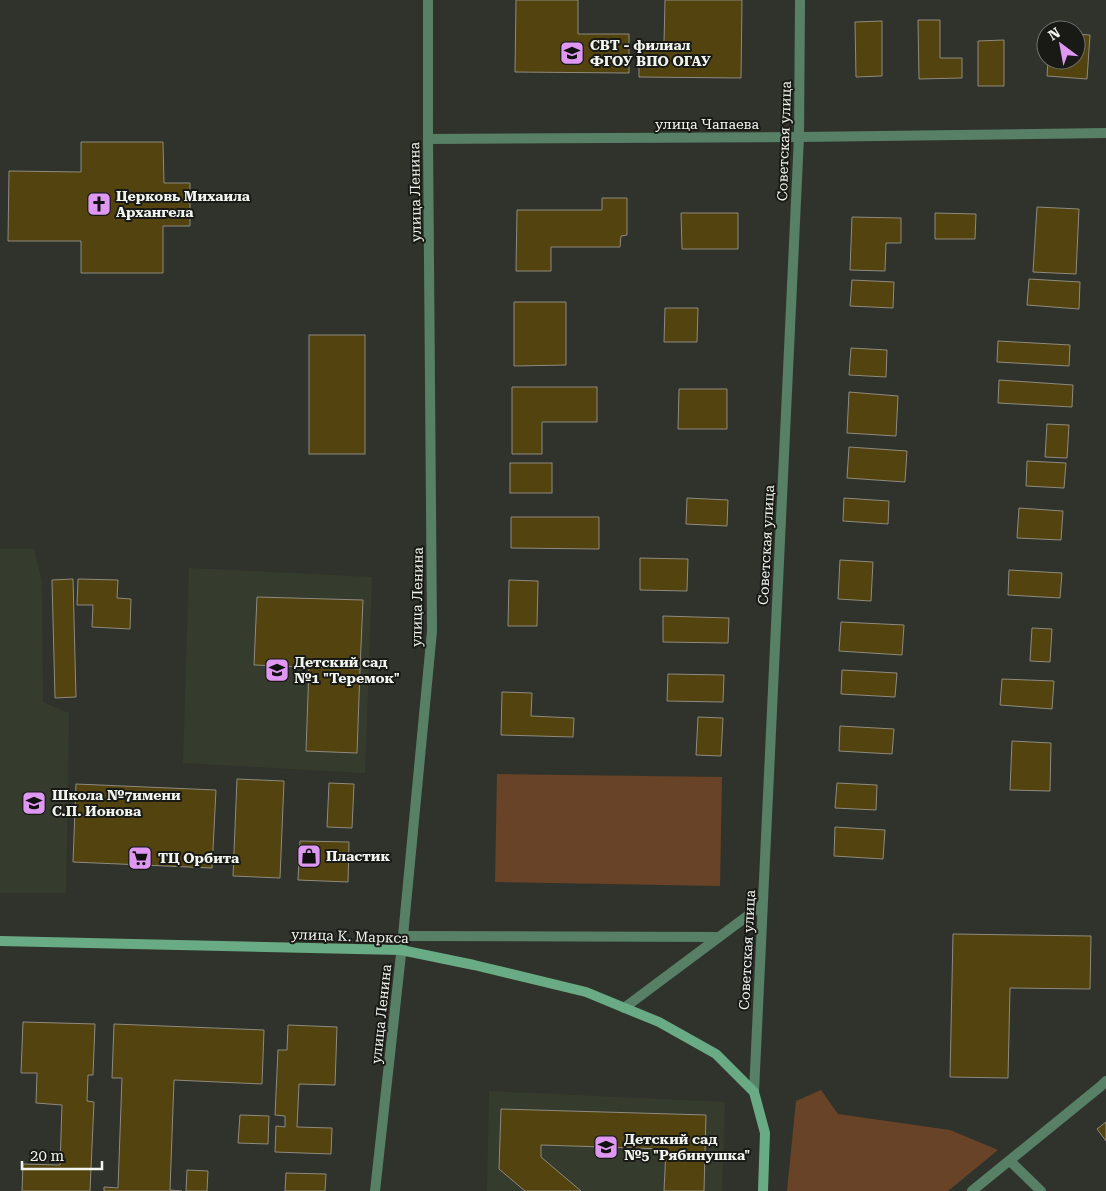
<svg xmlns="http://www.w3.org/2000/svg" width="1106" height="1191" viewBox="0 0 1106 1191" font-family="'Roboto Serif',serif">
	<rect width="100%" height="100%" fill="#30332b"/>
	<!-- built -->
	<g fill="#363c2d">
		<path d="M0,549H34L42,582L43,702L69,713L66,893H0Z"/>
		<path d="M189,568L372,577L365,773L183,763Z"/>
		<path d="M489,1091L725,1102L722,1191H487Z"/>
	</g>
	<!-- green -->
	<g fill="#684327">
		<path d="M497,774L722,777L720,886L495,882Z"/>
		<path d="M821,1090L838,1114L950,1130L998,1150L948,1191H787L796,1101Z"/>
	</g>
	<!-- building -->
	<g fill="#53430e" stroke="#8e8a80">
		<path d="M516,0H578V34H629V73L515,72Z"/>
		<path d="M665,0H742L741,78L639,77V44L664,43Z"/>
		<path d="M918,20H940V58H962V78L919,79Z"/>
		<path d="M882,21V76L856,77L855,22Z"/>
		<path d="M1076,34L1090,35L1087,79L1047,76L1048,60H1076Z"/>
		<path d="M1004,40V86H978V41Z"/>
		<path d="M81,142H163L164,183H190V226H163V273H81V241H8L9,171L81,172Z"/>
		<path d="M602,198H627V235L621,236L620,247H551V271H516L517,210H602Z"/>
		<path d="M1037,207L1079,209L1076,274L1033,272Z"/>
		<path d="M681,213H738V249H682Z"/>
		<path d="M935,213L976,214L975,239H935Z"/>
		<path d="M852,217L901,218V243H886L885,271L850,270Z"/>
		<path d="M1029,279L1080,282L1079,309L1027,305Z"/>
		<path d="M852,280L894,282L893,308L850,306Z"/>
		<path d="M514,302H566V365L514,366Z"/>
		<path d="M665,308H698L697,342H664Z"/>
		<rect x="309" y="335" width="56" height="119"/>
		<path d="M998,341L1070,345L1069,366L997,362Z"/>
		<path d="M851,348L887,350L886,377L849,375Z"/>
		<path d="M999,380L1073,385L1072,407L998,403Z"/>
		<path d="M512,387H597V422H542V454H512Z"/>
		<path d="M679,389H727V429H678Z"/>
		<path d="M849,392L898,396L896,436L847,433Z"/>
		<path d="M1047,424L1069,425L1067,458L1045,457Z"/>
		<path d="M849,447L907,451L905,482L847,478Z"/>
		<path d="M1027,461L1066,463L1064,488L1026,486Z"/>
		<rect x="510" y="463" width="42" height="30"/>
		<path d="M687,498L728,500L727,526L686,524Z"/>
		<path d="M844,498L889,501L888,524L843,521Z"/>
		<path d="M1019,508L1063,511L1061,540L1017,538Z"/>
		<path d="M511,517H599V549L511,548Z"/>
		<path d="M640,558L688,559L687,591L640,590Z"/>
		<path d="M840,560L873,562L871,601L838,599Z"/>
		<path d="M1009,570L1062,573L1060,598L1008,595Z"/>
		<path d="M73,579L76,697L55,698L52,580Z"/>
		<path d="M78,579L118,580L117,598L131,599L130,629L92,627L93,605H77Z"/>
		<path d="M509,580L538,581L537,626H508Z"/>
		<path d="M257,597L363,600L360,669L254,665Z"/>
		<path d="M663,616L729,618L728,643L663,642Z"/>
		<path d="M841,622L904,625L902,655L839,651Z"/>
		<path d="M1032,628L1052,629L1050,662L1030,661Z"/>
		<path d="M309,667L360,669L357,753L306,751Z"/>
		<path d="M842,670L897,673L895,697L841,694Z"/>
		<path d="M668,674L724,675L723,702L667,701Z"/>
		<path d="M1002,679L1054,681L1052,709L1000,705Z"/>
		<path d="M502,692L532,693L531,716L574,718L573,737L501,735Z"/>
		<path d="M698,717L723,718L721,756L696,755Z"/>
		<path d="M840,726L894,729L892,754L839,751Z"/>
		<path d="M1012,741L1051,743L1050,791L1010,790Z"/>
		<path d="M237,779L284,781L280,878L233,876Z"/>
		<path d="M329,783L354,784L352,828L327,827Z"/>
		<path d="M837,783L877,785L876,810L835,808Z"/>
		<path d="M76,784L216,790L212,868L73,862Z"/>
		<path d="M835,827L885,830L883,859L834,856Z"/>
		<path d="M300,841L349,842L348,882L298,880Z"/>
		<path d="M953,934L1091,936L1090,989L1010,988L1008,1078L950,1077Z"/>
		<path d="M23,1022L95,1024L93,1075H88L87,1101L94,1102L90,1191H22L23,1164L60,1165L62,1105L36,1103L37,1073H21Z"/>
		<path d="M114,1024L264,1030L262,1084L174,1080L170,1190L182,1191H104V1187L118,1188L122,1078H112Z"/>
		<path d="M288,1025L337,1027L335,1085L299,1084L297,1127L332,1128L331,1154L275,1152L276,1126L285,1127V1116L275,1115L278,1050H287Z"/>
		<path d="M501,1109L706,1115L704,1191H664L666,1149L541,1145V1157L581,1191H525L499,1169Z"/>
		<path d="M240,1115L269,1116L268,1144L238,1143Z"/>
		<path d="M1106,1122V1141L1097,1129Z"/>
		<path d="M187,1170L208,1171L207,1191H186Z"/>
		<path d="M286,1173L326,1174L325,1191H285Z"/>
	</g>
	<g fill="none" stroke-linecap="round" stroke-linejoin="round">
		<!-- lane -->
		<path stroke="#578067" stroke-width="10" d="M403,936L719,937"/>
		<!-- street -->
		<g stroke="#578067" stroke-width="10">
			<path d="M428,139L799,137L1106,133"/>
			<path d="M624,1008L762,905"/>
			<path d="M754,1092L799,137L800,0"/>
			<path d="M1010,1161L1041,1191"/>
			<path d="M375,1191L403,936L432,631L428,139V0"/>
			<path d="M972,1191L1101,1086L1106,1081"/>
		</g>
		<!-- secondary -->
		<path stroke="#69ab84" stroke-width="10" d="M0,941L401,950L474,965L586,992L659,1022L716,1054L754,1092L765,1133L763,1191"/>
	</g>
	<!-- icons -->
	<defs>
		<g id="university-square" transform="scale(1.25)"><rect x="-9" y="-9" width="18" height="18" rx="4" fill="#de98f2" stroke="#191a16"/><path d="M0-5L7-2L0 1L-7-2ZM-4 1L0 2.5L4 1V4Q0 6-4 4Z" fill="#111"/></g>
		<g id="church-square" transform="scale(1.25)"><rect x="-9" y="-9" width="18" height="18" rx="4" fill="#de98f2" stroke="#191a16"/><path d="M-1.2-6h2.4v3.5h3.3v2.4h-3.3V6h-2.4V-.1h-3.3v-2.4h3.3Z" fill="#111"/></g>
		<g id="school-square" transform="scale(1.25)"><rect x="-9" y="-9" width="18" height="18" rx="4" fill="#de98f2" stroke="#191a16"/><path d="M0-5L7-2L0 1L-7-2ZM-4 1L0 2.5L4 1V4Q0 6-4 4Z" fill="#111"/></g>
		<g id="shop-square" transform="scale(1.25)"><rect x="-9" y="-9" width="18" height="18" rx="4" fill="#de98f2" stroke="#191a16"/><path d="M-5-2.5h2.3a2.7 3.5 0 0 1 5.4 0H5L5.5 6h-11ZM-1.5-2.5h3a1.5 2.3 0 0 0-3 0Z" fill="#111"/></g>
		<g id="supermarket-square" transform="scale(1.25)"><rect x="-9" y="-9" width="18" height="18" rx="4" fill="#de98f2" stroke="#191a16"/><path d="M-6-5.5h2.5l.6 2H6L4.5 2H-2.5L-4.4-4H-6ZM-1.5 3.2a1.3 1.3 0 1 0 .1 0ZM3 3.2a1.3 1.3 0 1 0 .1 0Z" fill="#111"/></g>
	</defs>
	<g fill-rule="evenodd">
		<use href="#university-square" x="572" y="53"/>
		<use href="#church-square" x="99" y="204"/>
		<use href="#school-square" x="277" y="670"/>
		<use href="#school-square" x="34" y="803"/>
		<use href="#shop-square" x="309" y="856"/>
		<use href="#supermarket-square" x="140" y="858"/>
		<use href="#school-square" x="606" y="1147"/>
	</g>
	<g text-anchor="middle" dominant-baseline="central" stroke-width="4" stroke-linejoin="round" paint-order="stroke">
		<!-- poi labels -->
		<g font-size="14" font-weight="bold" fill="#f2f5ef" stroke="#191a16" text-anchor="start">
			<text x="590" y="45">СВТ - филиал<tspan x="590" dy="16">ФГОУ ВПО ОГАУ</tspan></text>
			<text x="116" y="196">Церковь Михаила<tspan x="116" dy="16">Архангела</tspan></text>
			<text x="294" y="662">Детский сад<tspan x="294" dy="16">№1 "Теремок"</tspan></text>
			<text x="52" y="795">Школа №7имени<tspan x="52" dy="16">С.П. Ионова</tspan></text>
			<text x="326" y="856">Пластик</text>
			<text x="158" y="858">ТЦ Орбита</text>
			<text x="624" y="1139">Детский сад<tspan x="624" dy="16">№5 "Рябинушка"</tspan></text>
		</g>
		<!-- street labels -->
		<g font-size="14" fill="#f2f5ef" stroke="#191a16">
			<text x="707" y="124">улица Чапаева</text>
			<text transform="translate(784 141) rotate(-88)">Советская улица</text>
			<text transform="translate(415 192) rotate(-91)">улица Ленина</text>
			<text transform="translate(766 545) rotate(-87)">Советская улица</text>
			<text transform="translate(417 597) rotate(-89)">улица Ленина</text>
			<text transform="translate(350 936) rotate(2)">улица К. Маркса</text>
			<text transform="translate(747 950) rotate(-87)">Советская улица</text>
			<text transform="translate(381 1014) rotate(-84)">улица Ленина</text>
		</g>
	</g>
	<!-- north arrow -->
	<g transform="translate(1061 45) rotate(328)"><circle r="24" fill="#191a16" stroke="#70726d"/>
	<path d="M0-4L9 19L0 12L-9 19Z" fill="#de98f2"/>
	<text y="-8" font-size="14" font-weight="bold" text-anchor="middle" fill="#f2f5ef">N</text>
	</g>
	<!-- scale -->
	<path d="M22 1161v8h80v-8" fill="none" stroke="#f2f5ef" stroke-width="2.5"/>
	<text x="30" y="1161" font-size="15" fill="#f2f5ef" stroke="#191a16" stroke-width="4" paint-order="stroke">20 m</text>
</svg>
